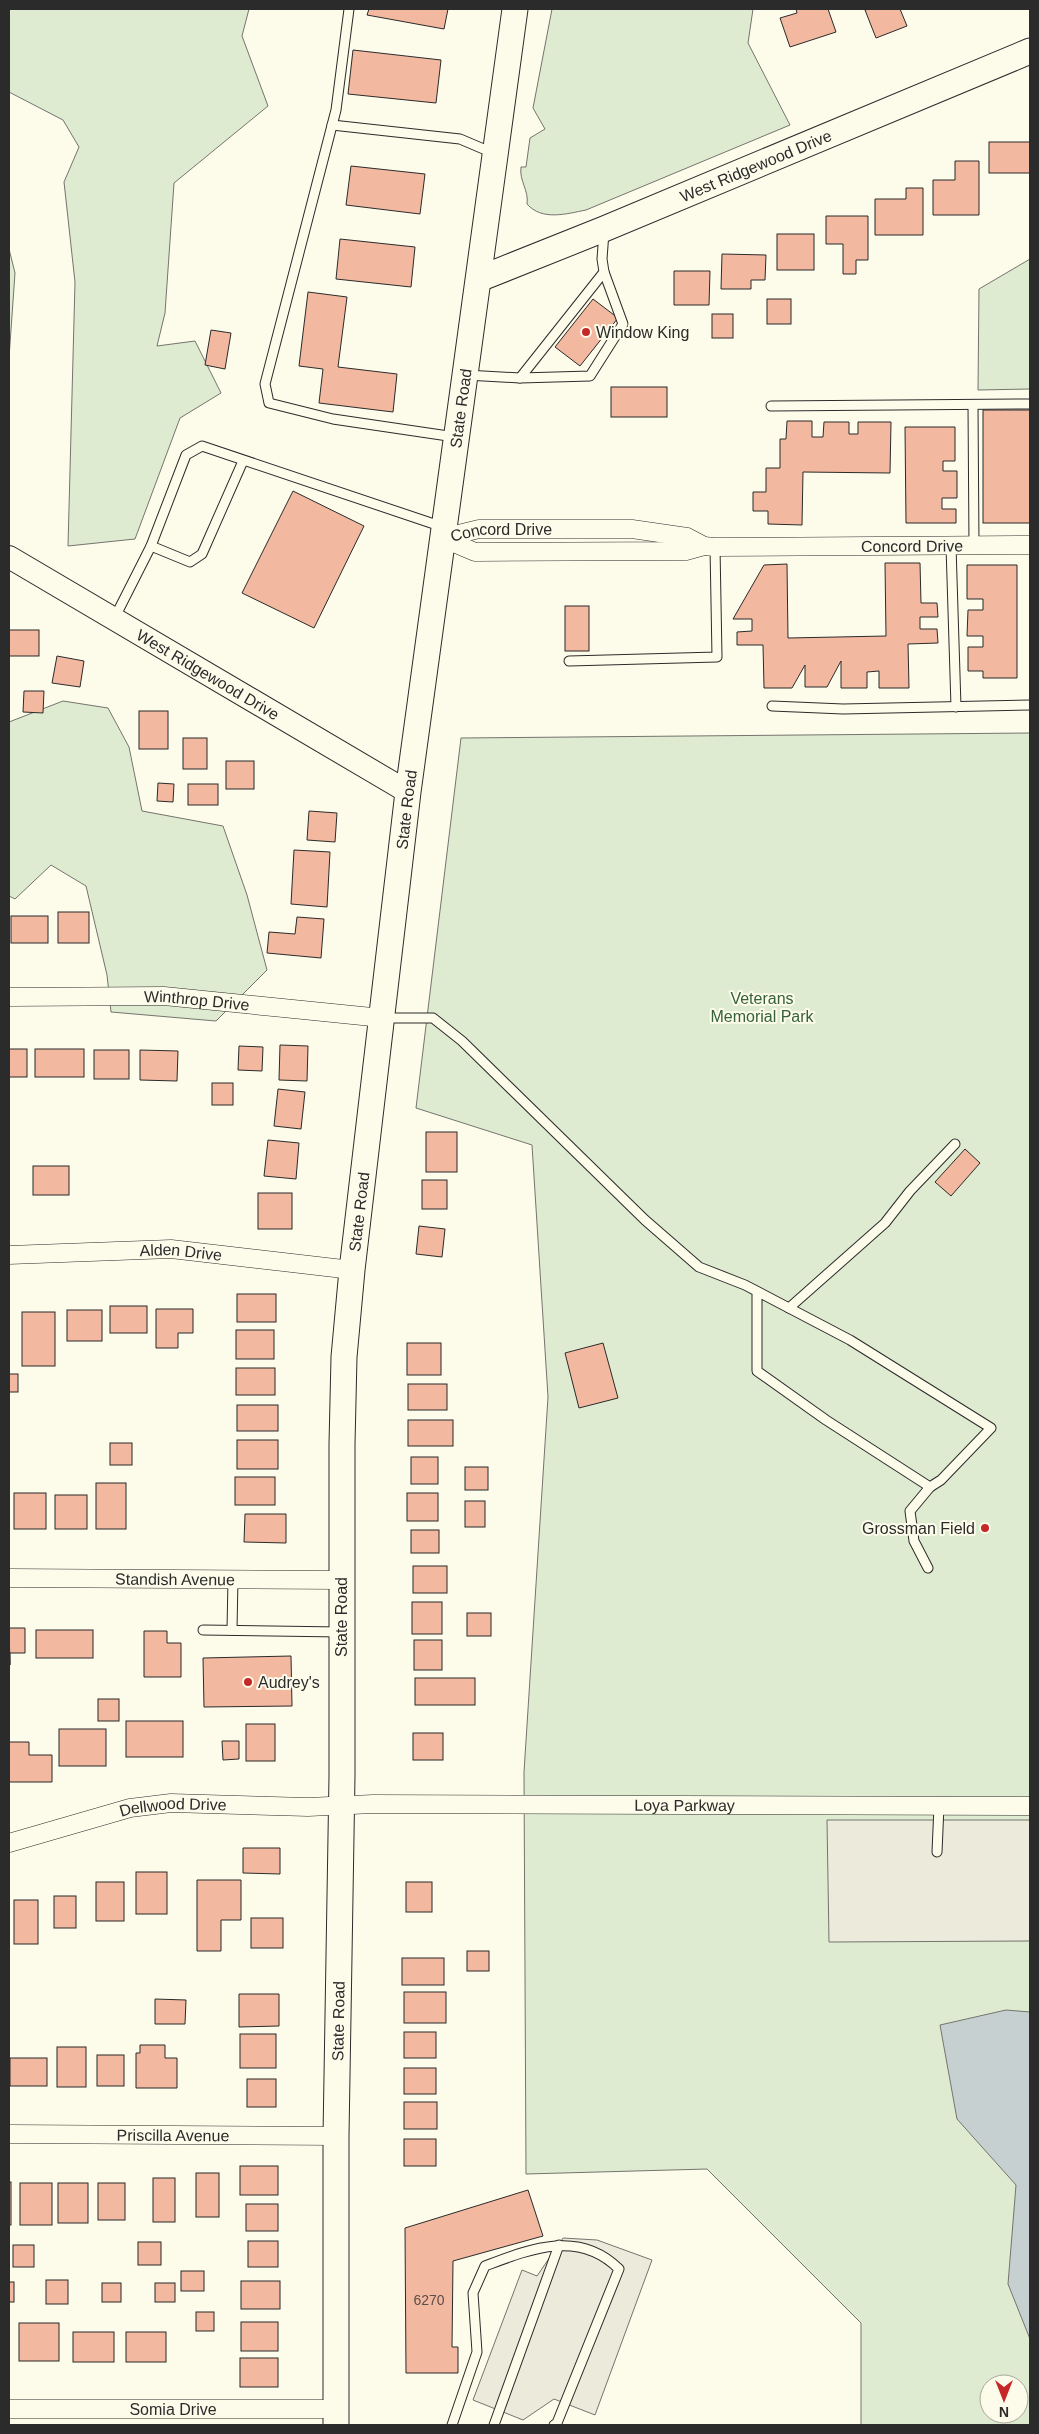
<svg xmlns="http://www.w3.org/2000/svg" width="1039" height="2434" viewBox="0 0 1039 2434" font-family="Arial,sans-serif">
	<rect width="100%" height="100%" fill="#fdfbea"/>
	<!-- green -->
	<g fill="#deebd1" stroke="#74746e" fill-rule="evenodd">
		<path d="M9,9H249L242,36L268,106L174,183L165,313L157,346L195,341L221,393L180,418L135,539L68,546L75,282L64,182L79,147L63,120L9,92Z"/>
		<path d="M552,9H753L748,43L790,125L586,210C566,214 542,221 527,204C529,190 519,181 521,167H526L530,138L545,129L533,108Z"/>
		<path d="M9,249L15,273L9,358Z"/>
		<path d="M1030,259V389L978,390L979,289Z"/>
		<path d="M63,701L108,708L129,747L142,811L223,826L247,895L267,970L216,1021L111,1012L107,975L86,886L51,865L15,899L9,896V722Z"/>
		<path d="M1030,733V2425H861V2323L707,2169L526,2174L524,1772L548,1397L532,1145L416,1108L461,738ZM989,2384H1019V2414H989Z"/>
	</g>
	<!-- parking -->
	<g fill="#eceadb" stroke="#74746e">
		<path d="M827,1820H1030V1941L829,1942Z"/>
		<path d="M563,2238L597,2240L652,2260L595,2415L554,2399L523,2420L473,2400L522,2270L537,2276Z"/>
	</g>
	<!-- water -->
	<path fill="#c7d0d0" stroke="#74746e" d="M1006,2010L1030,2012V2339L1008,2284L1016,2185L957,2119L940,2025Z"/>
	<!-- building -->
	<g fill="#f2b8a0" stroke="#2b2b2b">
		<path d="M369,9H448L444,29L367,15Z"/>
		<path d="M796,9H828L836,32L790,47L780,18L797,13Z"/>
		<path d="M869,9H900L907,26L876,38L865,10Z"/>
		<path d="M353,50L441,60L436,103L348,94Z"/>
		<rect x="989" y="142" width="41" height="31"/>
		<path d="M955,161H979V215H933V180H955Z"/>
		<path d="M351,166L425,174L420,214L346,205Z"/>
		<path d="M906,188H923V235H875V199H906Z"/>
		<path d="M826,216H868V260H856V274H843V244H826Z"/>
		<rect x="777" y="234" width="37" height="36"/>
		<path d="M340,239L415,247L411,287L336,279Z"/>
		<path d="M722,254L766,255L765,280H751V289H721Z"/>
		<path d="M674,271H710L709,305H674Z"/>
		<path d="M308,292L347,297L338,367L397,374L393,412L319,403L323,369L299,366Z"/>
		<path d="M593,299L618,318L580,366L555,347Z"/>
		<rect x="767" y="299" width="24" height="25"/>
		<rect x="712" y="314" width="21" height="24"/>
		<path d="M211,330L231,333L225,369L205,365Z"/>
		<rect x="611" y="387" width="56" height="30"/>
		<rect x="983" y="410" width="47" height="113"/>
		<path d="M787,421H812V437H823L824,422H849V434H858V422H891L890,473L803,472L802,525L768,524V511H753V492H766V468H780V439H786Z"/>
		<path d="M905,427H955V461H943V471H957V498H942V509H956V523H906Z"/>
		<path d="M293,491L364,526L314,628L242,593Z"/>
		<path d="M885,563H920L921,603H937L938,617H920V629H937L938,643L908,644L909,688H879V671L867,672V688H841V661L827,687H805V665L792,688H764L763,645H737V632L752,631V619H733L764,565L787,564L788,638L886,636Z"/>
		<path d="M967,565H1017V678H983V671H968V647H983V636H967L968,610H983V599H967Z"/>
		<rect x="565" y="606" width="24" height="45"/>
		<rect x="9" y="630" width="30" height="26"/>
		<path d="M57,656L84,661L80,687L52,683Z"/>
		<path d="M24,691H44L43,713L23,712Z"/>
		<rect x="139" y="711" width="29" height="38"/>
		<rect x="183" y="738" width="24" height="31"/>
		<rect x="226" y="761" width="28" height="28"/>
		<path d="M158,783L174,784L173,802L157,801Z"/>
		<rect x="188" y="784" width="30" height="21"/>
		<path d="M309,811L337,813L335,842L307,840Z"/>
		<path d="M294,850L330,852L327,907L291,904Z"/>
		<rect x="58" y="912" width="31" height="31"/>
		<rect x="11" y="916" width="37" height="27"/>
		<path d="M297,917L324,919L321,958L267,953L269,932L295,934Z"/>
		<path d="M280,1045L308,1046L307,1081L279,1080Z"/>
		<path d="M239,1046L263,1047L262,1071L238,1070Z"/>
		<rect x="9" y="1049" width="18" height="28"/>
		<rect x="35" y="1049" width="49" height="28"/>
		<rect x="94" y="1050" width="35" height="29"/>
		<path d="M140,1050L178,1051L177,1081L140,1080Z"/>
		<rect x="212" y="1083" width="21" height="22"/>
		<path d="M278,1089L305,1092L301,1129L274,1126Z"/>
		<rect x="426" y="1132" width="31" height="40"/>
		<path d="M268,1140L299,1143L296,1179L264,1176Z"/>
		<path d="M965,1149L980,1163L951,1196L935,1182Z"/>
		<rect x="33" y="1166" width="36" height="29"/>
		<rect x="422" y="1180" width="25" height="29"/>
		<rect x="258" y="1193" width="34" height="36"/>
		<path d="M419,1226L445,1229L442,1257L416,1254Z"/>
		<rect x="237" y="1294" width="39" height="28"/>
		<rect x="110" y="1306" width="37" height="27"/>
		<path d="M156,1309H193V1333H178V1348H156Z"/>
		<rect x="67" y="1310" width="35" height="31"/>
		<rect x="22" y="1312" width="33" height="54"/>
		<rect x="236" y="1330" width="38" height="29"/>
		<rect x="407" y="1343" width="34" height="32"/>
		<path d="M603,1343L618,1398L579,1408L565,1353Z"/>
		<rect x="236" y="1368" width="39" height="27"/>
		<rect x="9" y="1374" width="9" height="18"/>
		<rect x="408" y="1384" width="39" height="26"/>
		<rect x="237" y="1405" width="41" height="26"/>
		<rect x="408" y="1420" width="45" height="26"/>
		<rect x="237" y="1440" width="41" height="29"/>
		<rect x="110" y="1443" width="22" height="22"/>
		<rect x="411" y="1457" width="27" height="27"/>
		<rect x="465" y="1467" width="23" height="23"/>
		<rect x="235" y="1477" width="40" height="28"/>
		<rect x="96" y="1483" width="30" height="46"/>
		<rect x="14" y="1493" width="32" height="36"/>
		<rect x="407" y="1493" width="31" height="28"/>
		<rect x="55" y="1495" width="32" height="34"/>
		<rect x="465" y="1501" width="20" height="26"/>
		<path d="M245,1514H286V1543L244,1542Z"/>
		<rect x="411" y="1530" width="28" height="23"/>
		<rect x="413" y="1566" width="34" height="27"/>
		<rect x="412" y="1602" width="30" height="32"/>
		<rect x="467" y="1613" width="24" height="23"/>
		<path d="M9,1628H25V1653H10V1665Z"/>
		<rect x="36" y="1630" width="57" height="28"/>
		<path d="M144,1631H167V1643H181V1677H144Z"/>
		<rect x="414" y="1640" width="28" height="30"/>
		<path d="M291,1656L292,1706L204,1707L203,1658Z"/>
		<rect x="415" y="1678" width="60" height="27"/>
		<rect x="98" y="1699" width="21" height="22"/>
		<rect x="126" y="1721" width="57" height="36"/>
		<rect x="246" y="1724" width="29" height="37"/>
		<rect x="59" y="1729" width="47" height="37"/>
		<rect x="413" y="1733" width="30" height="27"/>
		<path d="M222,1741H239V1759L223,1760Z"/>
		<path d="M9,1742H29V1755H52V1782H9Z"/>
		<path d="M243,1848H280V1874L243,1873Z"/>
		<rect x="136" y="1872" width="31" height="42"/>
		<path d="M197,1880H241V1920H221V1951H197Z"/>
		<rect x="96" y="1882" width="28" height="39"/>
		<rect x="406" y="1882" width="26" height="30"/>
		<rect x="54" y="1896" width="22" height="32"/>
		<rect x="14" y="1900" width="24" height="44"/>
		<rect x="251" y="1918" width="32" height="30"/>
		<rect x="467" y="1951" width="22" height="20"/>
		<rect x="402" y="1958" width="42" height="27"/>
		<rect x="404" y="1992" width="42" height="31"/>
		<path d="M239,1994H279V2026L239,2027Z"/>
		<path d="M155,1999L186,2000L185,2024H155Z"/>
		<rect x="404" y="2032" width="32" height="26"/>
		<rect x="240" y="2034" width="36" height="34"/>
		<path d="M140,2045H165V2058H177V2088H136V2053H140Z"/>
		<rect x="57" y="2047" width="29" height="40"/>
		<rect x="97" y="2055" width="27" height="31"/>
		<rect x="10" y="2058" width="37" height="28"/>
		<rect x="404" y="2068" width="32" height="26"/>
		<rect x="247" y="2079" width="29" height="28"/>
		<rect x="404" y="2102" width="33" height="27"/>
		<rect x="404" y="2139" width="32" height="27"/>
		<rect x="240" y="2166" width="38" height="29"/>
		<rect x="196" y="2173" width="23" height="44"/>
		<rect x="153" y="2178" width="22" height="44"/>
		<rect x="9" y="2182" width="2" height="43"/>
		<rect x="20" y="2183" width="32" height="42"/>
		<rect x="58" y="2183" width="30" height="40"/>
		<rect x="98" y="2183" width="27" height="37"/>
		<path d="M528,2190L543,2236L453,2261L452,2347H458V2373H406L405,2228Z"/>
		<rect x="246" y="2204" width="32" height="27"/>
		<rect x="248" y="2241" width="30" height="26"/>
		<rect x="138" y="2242" width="23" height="23"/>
		<rect x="13" y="2245" width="21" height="22"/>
		<rect x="181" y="2271" width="23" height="20"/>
		<rect x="46" y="2280" width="22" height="24"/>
		<rect x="241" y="2281" width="39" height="28"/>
		<rect x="9" y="2282" width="5" height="20"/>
		<rect x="102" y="2283" width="19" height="19"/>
		<rect x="155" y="2283" width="20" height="19"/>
		<rect x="196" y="2312" width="18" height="19"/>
		<rect x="241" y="2322" width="37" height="29"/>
		<rect x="19" y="2323" width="40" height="38"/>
		<rect x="73" y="2332" width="41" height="30"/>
		<rect x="126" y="2332" width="40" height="30"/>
		<rect x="240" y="2358" width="38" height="29"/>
	</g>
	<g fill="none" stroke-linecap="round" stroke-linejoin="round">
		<!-- service casing -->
		<g stroke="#2b2b2b" stroke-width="11">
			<g id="service">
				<path d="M349,9L336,110L265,384L269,403L333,419L455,437"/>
				<path d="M332,125L460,139L493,153"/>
				<path d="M466,375L520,378L604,272L602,259L604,232"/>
				<path d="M520,378L590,376L623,324L604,272"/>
				<path d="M973,405L974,546"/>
				<path d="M771,406L1030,404"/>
				<path d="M151,546L190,562L202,554L243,461"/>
				<path d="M951,546L956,707"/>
				<path d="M114,619L151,546L186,455L202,446L443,527"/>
				<path d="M569,661L717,657L715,547"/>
				<path d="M772,706L843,709L1030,705"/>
				<path d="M382,1018H433L462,1041L645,1220L699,1267L745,1285L850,1340L991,1428L941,1480L930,1487L826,1420L757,1371V1292"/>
				<path d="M789,1308L885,1223L910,1191L955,1144"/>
				<path d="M928,1568L914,1541L910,1511L930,1487"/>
				<path d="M203,1630L341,1632"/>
				<path d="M232,1630L233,1579"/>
				<path d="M937,1852L939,1806"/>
				<path d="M452,2425L477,2352L473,2293L485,2266C530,2249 579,2229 619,2269L557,2423L554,2425"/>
				<path d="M494,2425L559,2245"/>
			</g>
		</g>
		<!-- minor casing -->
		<g stroke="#2b2b2b" stroke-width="19">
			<g id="minor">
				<path id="s1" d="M442,538L479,529H632L687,537L704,546L715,547L1030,545"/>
				<path d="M442,538L475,552L686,551L704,546"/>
				<path id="s2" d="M9,997L164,996L382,1018"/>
				<path id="s3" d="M9,1255L171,1249L352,1270"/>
				<path id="s4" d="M9,1578L341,1580"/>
				<path id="s5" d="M9,1843L130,1808L171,1803L308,1807L373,1804L1030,1806"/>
				<path id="s6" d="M9,2134L336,2136"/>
				<path id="s7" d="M9,2409H336"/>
			</g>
		</g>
		<!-- tertiary casing -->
		<g stroke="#2b2b2b" stroke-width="24">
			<g id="tertiary">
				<path id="s8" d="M9,557L408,792"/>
			</g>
		</g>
		<!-- secondary casing -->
		<g stroke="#2b2b2b" stroke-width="27">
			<g id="secondary">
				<path id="s9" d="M479,279L604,229L1030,51"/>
				<path id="s10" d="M336,2425V2136L342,1776V1444L344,1357L352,1270L408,792L515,9"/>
			</g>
		</g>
		<!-- service -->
		<use href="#service" stroke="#fdfbea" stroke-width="9"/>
		<!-- minor -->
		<use href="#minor" stroke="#fdfbea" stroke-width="18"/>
		<!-- tertiary -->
		<use href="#tertiary" stroke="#fdfbea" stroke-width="22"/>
		<!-- secondary -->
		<use href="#secondary" stroke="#fdfbea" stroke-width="25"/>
	</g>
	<!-- markers -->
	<g fill="#c62828" stroke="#fdfbea" stroke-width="2">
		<circle cx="586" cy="332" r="5"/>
		<circle cx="985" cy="1528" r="5"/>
		<circle cx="248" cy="1682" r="5"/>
	</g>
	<g text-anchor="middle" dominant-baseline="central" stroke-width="4" stroke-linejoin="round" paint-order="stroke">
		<!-- number labels -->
		<g font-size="14" fill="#5d4e48">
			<text x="429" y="2300">6270</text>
		</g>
		<!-- street labels -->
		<g font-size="16" fill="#2b2b2b" stroke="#fdfbea">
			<text stroke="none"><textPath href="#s9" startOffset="299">West Ridgewood Drive</textPath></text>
			<text stroke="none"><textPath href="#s10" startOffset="2024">State Road</textPath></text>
			<text stroke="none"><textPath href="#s1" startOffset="60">Concord Drive</textPath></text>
			<text stroke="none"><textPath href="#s1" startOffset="474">Concord Drive</textPath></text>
			<text stroke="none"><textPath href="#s8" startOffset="231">West Ridgewood Drive</textPath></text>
			<text stroke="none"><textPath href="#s10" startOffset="1619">State Road</textPath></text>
			<text stroke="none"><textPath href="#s2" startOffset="188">Winthrop Drive</textPath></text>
			<text stroke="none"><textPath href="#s10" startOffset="1214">State Road</textPath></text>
			<text stroke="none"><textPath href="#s3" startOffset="172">Alden Drive</textPath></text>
			<text stroke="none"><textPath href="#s4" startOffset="166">Standish Avenue</textPath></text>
			<text transform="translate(341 1617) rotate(-90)">State Road</text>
			<text stroke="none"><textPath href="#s5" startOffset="681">Loya Parkway</textPath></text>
			<text stroke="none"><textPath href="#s5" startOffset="169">Dellwood Drive</textPath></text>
			<text stroke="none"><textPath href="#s10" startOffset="404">State Road</textPath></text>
			<text stroke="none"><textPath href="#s6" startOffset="164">Priscilla Avenue</textPath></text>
			<text stroke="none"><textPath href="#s7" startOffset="164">Somia Drive</textPath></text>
		</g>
		<!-- poi labels -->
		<g font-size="16" fill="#2b2b2b" stroke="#fdfbea" text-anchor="start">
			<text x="596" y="332">Window King</text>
			<text x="975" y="1528" text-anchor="end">Grossman Field</text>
			<text x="258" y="1682">Audrey's</text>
		</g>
		<!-- park labels -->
		<g font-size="16" fill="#34623c" stroke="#fdfbea">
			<text x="762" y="998">Veterans<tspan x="762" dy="18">Memorial Park</tspan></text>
		</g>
	</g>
	<!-- border -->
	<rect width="1039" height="2434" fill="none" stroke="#2b2b2b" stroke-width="20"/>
	<!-- north arrow -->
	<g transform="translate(1004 2399) rotate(180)"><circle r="24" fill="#fdfbea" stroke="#a9a89e"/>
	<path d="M0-4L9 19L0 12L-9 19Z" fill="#c62828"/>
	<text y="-8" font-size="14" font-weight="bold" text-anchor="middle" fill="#2b2b2b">N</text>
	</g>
</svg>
